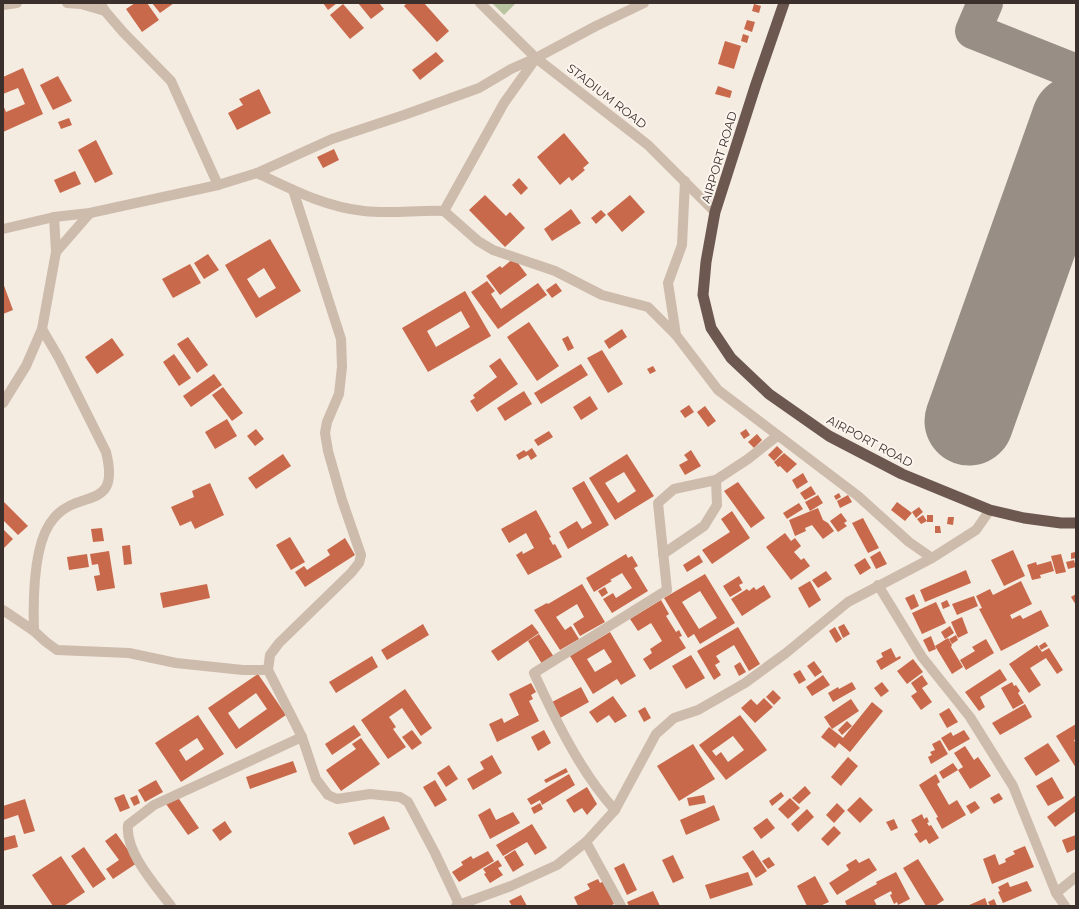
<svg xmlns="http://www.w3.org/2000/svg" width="1079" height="909" viewBox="0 0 1079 909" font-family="Montserrat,sans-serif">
	<rect width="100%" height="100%" fill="#f4ebe1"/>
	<!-- garden -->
	<path fill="#b8c4a0" d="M492,3H516L504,15Z"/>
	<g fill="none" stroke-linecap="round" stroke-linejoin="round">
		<!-- taxiway -->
		<path stroke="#988e86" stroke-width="36" d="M985,3L973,31L1076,72"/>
		<!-- runway -->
		<path stroke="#988e86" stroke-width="89" d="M969,421L1076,120"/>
	</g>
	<!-- building -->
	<g fill="#c8694b" fill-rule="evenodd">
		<path d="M135,3H147L159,20L142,32L126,9Z"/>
		<path d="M152,3H174L160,13Z"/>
		<path d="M323,3H337L328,10Z"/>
		<path d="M358,3H379L384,9L371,19Z"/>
		<path d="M407,3H424L449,31L437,42L404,6Z"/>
		<path d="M343,4L364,28L350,39L330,15Z"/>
		<path d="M754,4L761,6L759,13L752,11Z"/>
		<path d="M747,20L755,22L752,32L744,29Z"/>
		<path d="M743,34L749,36L747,43L741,41Z"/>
		<path d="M725,41L741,46L734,69L718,64Z"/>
		<path d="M436,52L444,61L420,80L412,70Z"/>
		<path d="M23,68L43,114L3,132V105L6,112L25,104L18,88L3,94V77Z"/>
		<path d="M58,76L72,101L53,110L40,85Z"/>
		<path d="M718,86L732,91L730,98L715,94Z"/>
		<path d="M259,89L271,113L237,130L228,113L243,105L239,99Z"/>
		<path d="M69,118L72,125L61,129L58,122Z"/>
		<path d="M564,133L589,163L583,168L585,170L572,181L569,177L560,185L537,157Z"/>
		<path d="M96,140L113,174L95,183L78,150Z"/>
		<path d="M334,149L339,160L323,168L317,157Z"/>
		<path d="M75,171L81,184L60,193L54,180Z"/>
		<path d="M519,178L528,188L521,195L512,185Z"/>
		<path d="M485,195L506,216L510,212L525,228L505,247L469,210Z"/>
		<path d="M630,195L645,212L622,232L607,214Z"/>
		<path d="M571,209L581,223L552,241L544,229Z"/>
		<path d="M601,210L606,215L596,224L591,218Z"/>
		<path d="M270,239L301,291L256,318L225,265ZM264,268L276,288L259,298L247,279Z"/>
		<path d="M208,254L219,270L204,279L194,263Z"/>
		<path d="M514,258L527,275L500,295L486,276L500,266L502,268Z"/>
		<path d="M190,264L201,283L173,298L162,279Z"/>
		<path d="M487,281L495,291L491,294L501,309L538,283L547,295L498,329L471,292Z"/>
		<path d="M3,283L13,310L3,314Z"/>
		<path d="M556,283L562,291L552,298L546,290Z"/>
		<path d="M465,291L491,336L428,372L402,328ZM461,311L470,327L436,347L427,331Z"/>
		<path d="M529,322L559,366L537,381L507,337Z"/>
		<path d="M622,329L627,337L609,349L604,341Z"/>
		<path d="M568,336L574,348L568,351L562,339Z"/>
		<path d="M188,337L208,365L197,373L177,344Z"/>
		<path d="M112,338L124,355L97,374L85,357Z"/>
		<path d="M602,350L623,384L608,393L587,358Z"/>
		<path d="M174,354L191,378L179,386L163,362Z"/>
		<path d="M500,358L518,384L477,412L470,401L475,398L473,395L497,377L489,366Z"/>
		<path d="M581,364L588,375L541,404L534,393Z"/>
		<path d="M653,366L656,371L650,374L647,369Z"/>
		<path d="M214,374L222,385L191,407L183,396Z"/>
		<path d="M223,387L243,413L232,421L212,395Z"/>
		<path d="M524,391L532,404L505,421L497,408Z"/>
		<path d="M590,396L598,409L581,420L573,407Z"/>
		<path d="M689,405L694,412L685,418L680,411Z"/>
		<path d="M705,406L716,421L708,427L697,412Z"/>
		<path d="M227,419L237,436L215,449L205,432Z"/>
		<path d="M256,429L264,439L255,446L247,436Z"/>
		<path d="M746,429L750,435L744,439L740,433Z"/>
		<path d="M549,431L553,437L538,446L534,440Z"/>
		<path d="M757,434L762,440L754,448L748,442Z"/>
		<path d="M777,446L783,452L774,461L768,455Z"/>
		<path d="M532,448L537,456L531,460L528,455L519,460L516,455L524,450L526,452Z"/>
		<path d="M691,450L701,466L685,475L679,465L688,460L684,455Z"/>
		<path d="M784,453L797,464L787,473L780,466L778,467L774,462Z"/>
		<path d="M283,454L291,466L256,489L248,478Z"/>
		<path d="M627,454L654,496L615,520L589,478ZM624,472L636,491L618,503L605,483Z"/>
		<path d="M803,473L808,482L797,489L792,480Z"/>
		<path d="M584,481L609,525L568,549L559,532L577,521L582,529L592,523L572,488Z"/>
		<path d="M738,482L765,518L751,528L724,491Z"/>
		<path d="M210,483L224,515L195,529L191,521L180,526L171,507L194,497L192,491Z"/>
		<path d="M811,486L816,494L805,500L800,493Z"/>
		<path d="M839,493L841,497L836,500L834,496Z"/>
		<path d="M818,495L823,503L810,511L805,502Z"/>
		<path d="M848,495L852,502L840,508L837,501Z"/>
		<path d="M3,501L28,526L18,535L3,520Z"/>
		<path d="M897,502L912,513L905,521L891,510Z"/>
		<path d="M799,503L803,509L787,519L783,513Z"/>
		<path d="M919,507L923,512L916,518L912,512Z"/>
		<path d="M818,508L823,520L828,523L834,531L823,539L812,525L805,528L806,531L795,536L789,520Z"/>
		<path d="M536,510L551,537L549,538L553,545L555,544L562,557L528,575L516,555L522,551L523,554L534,548L526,533L509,543L501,529Z"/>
		<path d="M732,511L750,538L712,564L702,550L730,532L721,519Z"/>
		<path d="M841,513L847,521L844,523L847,526L838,532L830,521Z"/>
		<path d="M923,515L927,521L921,524L917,519Z"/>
		<rect x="927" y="515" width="6" height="7"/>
		<path d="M948,517H954L953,525L947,524Z"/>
		<path d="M863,518L879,548L868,553L852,523Z"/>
		<path d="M935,526H940L941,533H935Z"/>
		<path d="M102,528L104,541L93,542L91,529Z"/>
		<path d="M3,529L13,539L3,549Z"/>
		<path d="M785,533L791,541L795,538L801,546L794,552L801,560L804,558L810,566L791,580L766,547Z"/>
		<path d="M290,537L305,562L291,570L276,545Z"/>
		<path d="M345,538L355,555L305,587L295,572L304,566L307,570L330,555L327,550Z"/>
		<path d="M130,545L132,564L124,565L122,546Z"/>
		<path d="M1013,550L1025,576L1004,586L991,560Z"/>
		<path d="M109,551L115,588L97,591L94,576L100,575L98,564L92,565L90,554Z"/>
		<path d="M880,551L887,564L876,569L870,557Z"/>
		<path d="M1075,552L1076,558L1071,559V553Z"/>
		<path d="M87,554L89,567L69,570L67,557Z"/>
		<path d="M626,554L628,558L632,556L638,566L634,568L648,591L612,613L603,599L613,593L616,598L632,588L622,573L610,580L612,581L594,592L586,578Z"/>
		<path d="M1061,554L1066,572L1056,574L1051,556Z"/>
		<path d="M699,555L703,562L687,572L683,565Z"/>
		<path d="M865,558L871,568L860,575L854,565Z"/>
		<path d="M1074,560L1076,567L1068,569L1066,562Z"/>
		<path d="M1051,561L1054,571L1040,575L1041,578L1032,580L1027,565L1036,562L1037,565Z"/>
		<path d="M966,570L971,583L925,602L920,590Z"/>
		<path d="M826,571L832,579L818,588L812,580Z"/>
		<path d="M705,574L735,623L700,644L694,634L688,638L664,598ZM700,591L717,618L699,629L682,602Z"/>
		<path d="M739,576L743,583L739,585L742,590L730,597L723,586Z"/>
		<path d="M810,581L821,600L809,608L798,588Z"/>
		<path d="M1021,581L1032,604L1010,615L1012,619L1020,615L1023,619L1041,610L1049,626L1001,651L979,609L982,608L976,596L990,589L993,595Z"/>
		<path d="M207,584L210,598L163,608L160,593Z"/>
		<path d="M582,584L605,622L580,636L573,624L584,617L577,604L556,617L565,630L571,626L579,639L560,650L534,610L547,603L548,604Z"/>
		<path d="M764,585L771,597L742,616L731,599L747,589L749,591L754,587L756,590Z"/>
		<path d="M605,587L608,593L602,597L598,591Z"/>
		<path d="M914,594L919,606L911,610L905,598Z"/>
		<path d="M1076,594V605L1071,597Z"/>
		<path d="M974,596L978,606L957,615L952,604Z"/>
		<path d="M661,600L669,614L666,616L676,632L679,630L682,636L679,637L686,648L650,670L643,659L652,653L650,649L662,641L651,623L638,631L630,619Z"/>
		<path d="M947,600L950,606L943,609L941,603Z"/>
		<path d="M936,602L946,623L922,634L912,613Z"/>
		<path d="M962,617L968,633L958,638L951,622Z"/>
		<path d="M423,624L429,635L387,660L381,650Z"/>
		<path d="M532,624L539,633L498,661L491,651Z"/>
		<path d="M844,624L850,634L843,638L838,627Z"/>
		<path d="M950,626L954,633L945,639L941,632Z"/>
		<path d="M738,627L760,664L749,671L734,645L716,656L720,662L715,665L721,675L714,680L697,651Z"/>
		<path d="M835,627L842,639L836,643L829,631Z"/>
		<path d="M610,632L636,676L621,685L617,679L593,694L570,656ZM604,649L612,662L595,672L587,659Z"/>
		<path d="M539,634L554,657L542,664L528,641Z"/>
		<path d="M956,635L958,640L952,644L949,639Z"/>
		<path d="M931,636L936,649L929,652L923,640Z"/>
		<path d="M948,638L952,645L951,647L963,667L952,674L935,646Z"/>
		<path d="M986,639L994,653L966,670L960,660L975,651L972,647Z"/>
		<path d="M1045,642L1048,646L1041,650L1039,646Z"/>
		<path d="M1037,645L1042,652L1049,648L1063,670L1057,674L1046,658L1030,668L1041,685L1029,693L1009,664Z"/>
		<path d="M891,648L896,658L900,656L901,658L881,670L876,661L883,657L881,653Z"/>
		<path d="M691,655L705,678L686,689L672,666Z"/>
		<path d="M372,656L378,667L336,693L329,682Z"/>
		<path d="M913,659L923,672L907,684L897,671Z"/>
		<path d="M814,661L822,672L815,677L807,666Z"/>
		<path d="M740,662L746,672L739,676L734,666Z"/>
		<path d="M1000,669L1007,680L980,697L985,707L979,711L965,692Z"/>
		<path d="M800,670L806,680L799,684L793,674Z"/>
		<path d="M258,674L286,715L236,749L208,708ZM256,693L267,709L239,729L228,713Z"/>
		<path d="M823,675L830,685L812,696L806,687Z"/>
		<path d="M922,675L928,684L922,688L932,702L921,710L911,696L917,692L911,683Z"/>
		<path d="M852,682L856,689L833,702L828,693L838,687L839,689Z"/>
		<path d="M882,682L889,691L881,697L874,688Z"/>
		<path d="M1012,682L1014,686L1016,685L1020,691L1018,693L1024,703L1013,709L1001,688Z"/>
		<path d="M531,683L536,692L531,695L533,699L529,701L539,721L497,742L489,724L502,718L504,723L519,715L509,694Z"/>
		<path d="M581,687L589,702L560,718L552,702Z"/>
		<path d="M405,689L432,728L421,736L402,708L389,717L396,727L393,729L406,747L388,759L361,720Z"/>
		<path d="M773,690L781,698L774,705L766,697Z"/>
		<path d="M613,696L627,716L615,723L609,715L597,723L589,712Z"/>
		<path d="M764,698L773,707L755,723L741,708L751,699L757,705Z"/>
		<path d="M851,699L859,711L832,729L824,717Z"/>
		<path d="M872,702L883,711L850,752L839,743L835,748L821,737L829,727L843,738Z"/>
		<path d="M1025,704L1032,717L1000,735L992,723Z"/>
		<path d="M645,707L651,718L644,722L638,711Z"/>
		<path d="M949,708L958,722L947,728L939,714Z"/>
		<path d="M198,715L224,754L181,782L155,743ZM197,738L204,749L186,761L179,750Z"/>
		<path d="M740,715L767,750L726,780L699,745ZM733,736L744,750L728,762L721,752L716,756L712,751Z"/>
		<path d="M847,721L852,726L842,735L838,730Z"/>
		<path d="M1076,724V739L1074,740L1076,744V768L1056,736Z"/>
		<path d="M354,725L361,735L332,755L325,744Z"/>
		<path d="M412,730L422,743L412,750L402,737Z"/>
		<path d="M544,730L551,743L538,751L531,737Z"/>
		<path d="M964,730L970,739L949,751L941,738L951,732L953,736Z"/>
		<path d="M361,738L380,764L341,791L326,770L356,749L352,744Z"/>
		<path d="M940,740L948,754L931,764L928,757L932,755L930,752L935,750L932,744Z"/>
		<path d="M1048,743L1060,761L1036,776L1024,758Z"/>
		<path d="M693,744L715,779L679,801L657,766Z"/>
		<path d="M965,746L974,760L978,757L991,776L970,789L958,770L943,779L939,772L953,763L958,770L963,767L954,753Z"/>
		<path d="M492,755L502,773L473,790L467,779L484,769L480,762Z"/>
		<path d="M848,757L858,766L841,786L831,777Z"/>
		<path d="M293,761L297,772L250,789L246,777Z"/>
		<path d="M449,765L458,779L446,787L437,773Z"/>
		<path d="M566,768L568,772L546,783L544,780Z"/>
		<path d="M569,774L575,785L542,805L540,800L531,805L527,799Z"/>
		<path d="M936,774L940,782L937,784L949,805L957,800L966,815L942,829L936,818L938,817L919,785Z"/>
		<path d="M1052,777L1064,798L1048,806L1036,786Z"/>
		<path d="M156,780L163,792L145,802L138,790Z"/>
		<path d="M435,780L447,800L435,807L423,787Z"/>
		<path d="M805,786L811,793L799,804L792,798Z"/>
		<path d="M587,787L597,804L587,815L582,808L574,813L566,800Z"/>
		<path d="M781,792L784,796L772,806L769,801Z"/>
		<path d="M999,793L1003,799L994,804L990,798Z"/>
		<path d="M124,794L130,808L120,812L114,798Z"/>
		<path d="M137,795L140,803L134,806L130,798Z"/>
		<path d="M704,795L706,803L689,806L687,798Z"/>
		<path d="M1076,795V811L1055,827L1047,817Z"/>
		<path d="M177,796L199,828L188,835L166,804Z"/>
		<path d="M860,797L873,810L860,823L847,810Z"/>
		<path d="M790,798L800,808L788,819L778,809Z"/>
		<path d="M25,799L35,831L24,834L18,815L3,820V806Z"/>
		<path d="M975,801L980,808L971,814L966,806Z"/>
		<path d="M540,803L543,809L534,814L531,808Z"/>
		<path d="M837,803L845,811L834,823L826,815Z"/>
		<path d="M714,805L720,820L686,835L680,820Z"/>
		<path d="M490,808L496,820L513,812L520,823L490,839L478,815Z"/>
		<path d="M807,809L814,817L798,832L791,824Z"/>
		<path d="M922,814L924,819L927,817L929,822L927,823L929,826L931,825L939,838L929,844L926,839L920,843L914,834L918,832L911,820Z"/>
		<path d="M384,816L390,829L354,845L348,833Z"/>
		<path d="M767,818L775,828L761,839L753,828Z"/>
		<path d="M894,819L898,828L891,831L886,822Z"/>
		<path d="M225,821L232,832L220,841L212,830Z"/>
		<path d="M532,824L547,848L535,855L527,842L503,856L496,845Z"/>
		<path d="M834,826L841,833L828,846L821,839Z"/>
		<path d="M116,833L137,863L113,879L106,869L119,860L105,841Z"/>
		<path d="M15,835L18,847L3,851V838Z"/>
		<path d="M1076,835V849L1067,853L1062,840Z"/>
		<path d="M1025,846L1034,867L992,884L983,859L995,854L999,865L1006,862L1005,859L1015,854L1013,851Z"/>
		<path d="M84,847L106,879L93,888L71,856Z"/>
		<path d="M515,850L524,865L513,872L504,857Z"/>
		<path d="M753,850L767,871L756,878L742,857Z"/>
		<path d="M488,851L494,861L459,882L452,872L463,865L461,862L471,856L473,859Z"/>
		<path d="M673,855L684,878L673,883L662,860Z"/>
		<path d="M61,856L85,892L64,906H53L32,875Z"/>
		<path d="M769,857L775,865L768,869L762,861Z"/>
		<path d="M869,858L877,870L837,895L829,883L849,870L846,865L856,859L859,863Z"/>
		<path d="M918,859L944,900L935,906H926L903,868Z"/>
		<path d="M498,860L502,866L498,868L503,875L490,883L484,874L486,873L483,869Z"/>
		<path d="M624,863L637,890L627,895L614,868Z"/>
		<path d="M748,872L753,885L710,899L705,885Z"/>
		<path d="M896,872L910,899L898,905L897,902L894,904L890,895L892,894L891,891L874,900L877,906H847L845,901L877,884L876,882Z"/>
		<path d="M815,876L829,902L820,906H807L797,886Z"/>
		<path d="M598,879L600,883L604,881L614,904L610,906H578L574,897L590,889L587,884Z"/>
		<path d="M1027,881L1032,891L1003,903L998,892L1000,891L998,887L1008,882L1010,887Z"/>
		<path d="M653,891L660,906H629L627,902Z"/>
		<path d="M521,895L527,906H512L509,901Z"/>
		<path d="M985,898L988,906H967Z"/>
		<path d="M994,899L997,906H990L988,902Z"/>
	</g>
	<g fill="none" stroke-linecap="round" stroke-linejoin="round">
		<!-- minor -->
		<g stroke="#cdbbac" stroke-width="10">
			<path d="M67,3L81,4L105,11"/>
			<path d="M100,3L105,11L123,32L171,81L218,185"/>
			<path d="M480,3L536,58L648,145L715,212"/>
			<path d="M3,5L17,3"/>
			<path d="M257,173C291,189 325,207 364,211C390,214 417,210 444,211L478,241L493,250L555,271L602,295L648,307L676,335L718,390L858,496L909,542L932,558"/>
			<path d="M293,190L341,339L342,367L339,394L327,422L325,433L328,451L342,500L361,555L359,563L351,573L279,643L270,655L268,670L302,737L316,779L328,795L337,799L370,794L400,797L408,802L435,853L459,904"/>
			<path d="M444,211L504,103L536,58"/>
			<path d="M3,229L54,217L90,213L218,185L257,173L332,139L404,115L479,88L511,69L536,58L596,26L644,3"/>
			<path d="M56,252L90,213"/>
			<path d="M676,335L668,283L682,245L685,181"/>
			<path d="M3,403L26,366L42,329L56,252L54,217"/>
			<path d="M663,554L704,526L717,505L716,480"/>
			<path d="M878,585L922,657L970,717L1013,786L1056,893L1065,906"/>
			<path d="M3,610L34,631L46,642L57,650L129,653L176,663L243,670H268"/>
			<path d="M34,631C33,600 33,541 54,518C79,488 121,512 106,452L59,358L42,329"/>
			<path d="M615,810C581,773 555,719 534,673L667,590L658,503L674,489L716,480L748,459L777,436"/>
			<path d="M586,842L621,906"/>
			<path d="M1056,893L1076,877"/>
			<path d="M171,906C155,885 125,852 128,825L154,805L302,737"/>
			<path d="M456,906L511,886L557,865L586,842L615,810L656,734L674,718L698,710L745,683L786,653L848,602L932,558L976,530L990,510"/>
		</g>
		<!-- trunk -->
		<path stroke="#6c584f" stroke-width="11" d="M784,3L756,84L715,212L706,262L703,295L711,328L731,358L769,394L829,436L902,474L990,510L1024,518L1061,523H1076"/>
	</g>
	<g text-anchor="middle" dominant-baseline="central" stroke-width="4" stroke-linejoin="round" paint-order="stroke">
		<!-- street labels -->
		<g font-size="12" fill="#3b302b" stroke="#fbf5ee">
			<text transform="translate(607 96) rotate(38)">STADIUM ROAD</text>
			<text transform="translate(719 157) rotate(-73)">AIRPORT ROAD</text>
			<text transform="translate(870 441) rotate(28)">AIRPORT ROAD</text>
		</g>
	</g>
	<!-- border -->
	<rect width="1079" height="909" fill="none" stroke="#3b302b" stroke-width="8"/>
</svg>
